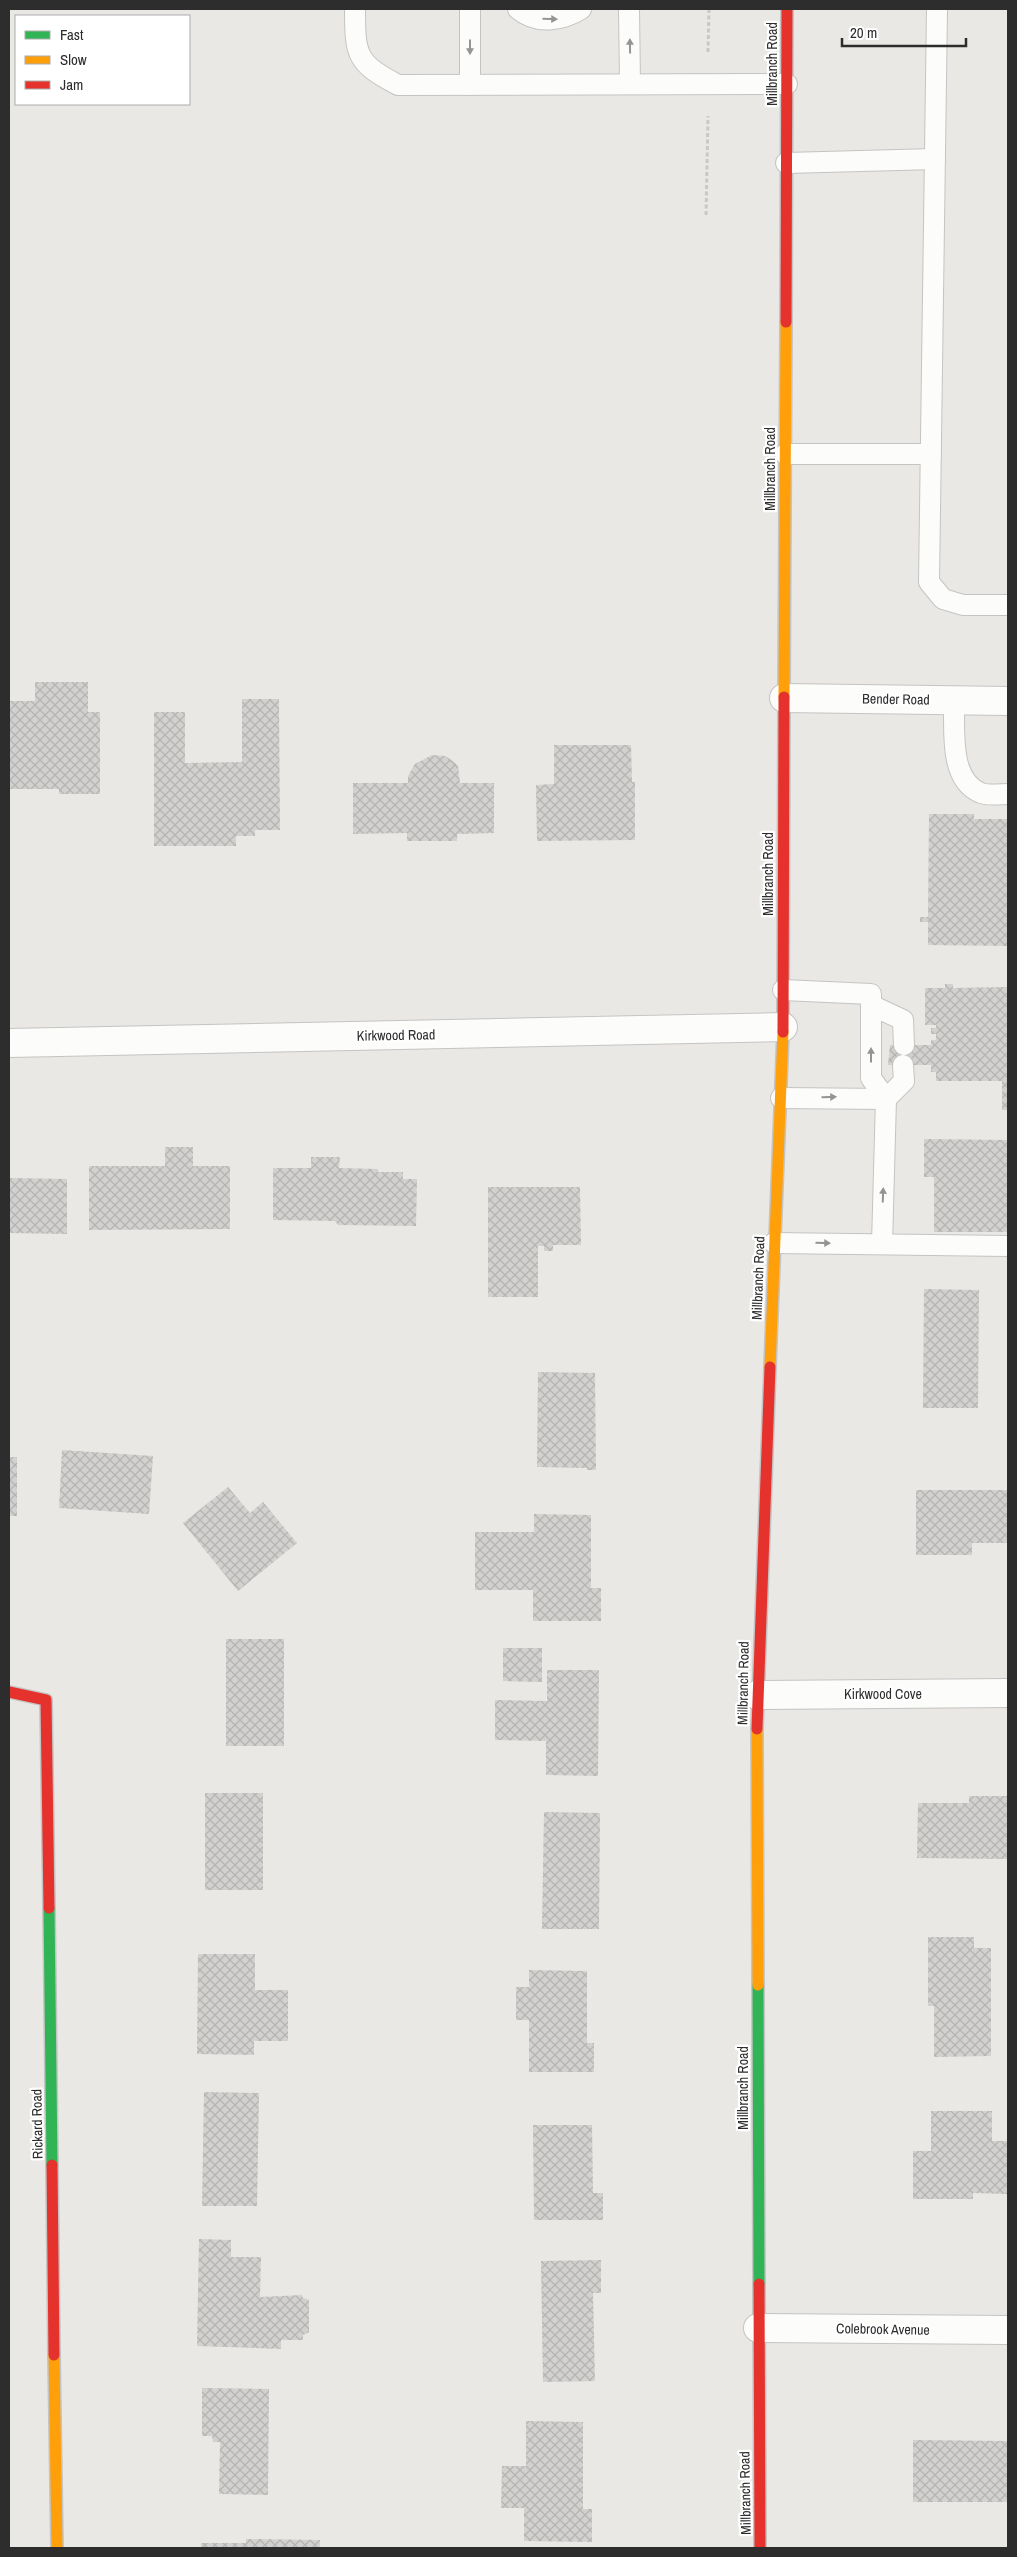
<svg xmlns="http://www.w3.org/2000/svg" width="1017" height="2557" viewBox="0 0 1017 2557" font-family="'Archivo Narrow',sans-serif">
	<defs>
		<pattern id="building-cross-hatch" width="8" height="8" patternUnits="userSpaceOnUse" patternTransform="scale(1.25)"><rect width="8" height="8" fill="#d3d1cf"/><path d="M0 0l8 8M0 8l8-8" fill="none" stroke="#b5b4b2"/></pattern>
	</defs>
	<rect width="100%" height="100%" fill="#eae8e5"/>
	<!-- building -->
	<g fill="url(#building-cross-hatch)">
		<path d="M35,682H88V712H100V794H59V789H9V701H35Z"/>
		<path d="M242,699H279L280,830H255V836H236V846H154V712H185V763L242,762Z"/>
		<path d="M554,745H631L632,782H635V840L537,841L536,785L554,784Z"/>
		<path d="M432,755L445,756L453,761L458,766L460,783H494V833L457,834V841H407V833L353,834V783H408V776L415,764Z"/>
		<path d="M929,814H974V819H1008V946L928,945V922H920V917H928Z"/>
		<path d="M945,984H953V988L1008,987V1110H1002V1081H936V1072H931V1065H888L890,1045H931V1040H936V1034H931V1028H936V1025H925V988H945Z"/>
		<path d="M924,1139L1008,1140L1007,1232H934V1177H924Z"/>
		<path d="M165,1147H193V1166H230V1229L89,1230V1166H165Z"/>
		<path d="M311,1157H340L339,1168L378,1169V1172H403V1179H417L416,1226L338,1225L335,1221L273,1220V1168H311Z"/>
		<path d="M9,1178L67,1179V1234L9,1233Z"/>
		<path d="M488,1187H580L581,1245H553V1251H544V1246H538V1297H488Z"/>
		<path d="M924,1289L979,1290L978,1408H923Z"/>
		<path d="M538,1372L595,1373L596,1470H587V1468L537,1467Z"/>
		<path d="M62,1450L153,1456L149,1514L59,1508Z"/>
		<rect x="9" y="1457" width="8" height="59"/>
		<path d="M228,1487L250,1513L263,1502L297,1543L238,1591L183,1523Z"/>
		<path d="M916,1490H1008V1543H972V1555H916Z"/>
		<path d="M534,1514L591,1515V1588H601V1621H533V1590H475V1532H534Z"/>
		<rect x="226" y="1639" width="58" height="107"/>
		<path d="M503,1648H542V1682L503,1681Z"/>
		<path d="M547,1670H599L598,1776L546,1775V1741L495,1740V1700L547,1701Z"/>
		<rect x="205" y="1793" width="58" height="97"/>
		<path d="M969,1796H1008V1859L917,1858L918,1803H969Z"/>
		<path d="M544,1812L600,1813L599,1929H542Z"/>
		<path d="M928,1937H974V1948H991V2056L934,2057V2006H928Z"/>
		<path d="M198,1954H255V1990H288V2041H254V2055L197,2054Z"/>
		<path d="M529,1970L587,1971V2043H594V2072H529V2020H516V1987H529Z"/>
		<path d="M204,2092L259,2093L257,2206H202Z"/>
		<path d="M931,2111H992V2141H1008V2194L973,2193V2199H913V2151H931Z"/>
		<path d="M533,2125H592L593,2193H603V2220H534Z"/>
		<path d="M199,2239L231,2240V2257H261L260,2297L302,2295L303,2298L309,2300V2332L303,2335V2340H281V2349L197,2346Z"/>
		<path d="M601,2260V2293H593L595,2381L543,2382L541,2261Z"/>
		<path d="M202,2388L269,2389L268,2495L219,2494L220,2442H213L212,2436H202Z"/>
		<path d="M526,2421L583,2422V2509H592V2542L524,2541V2508H501L502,2466H526Z"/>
		<path d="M913,2440L1008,2441V2502H913Z"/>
		<path d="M246,2539L320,2540V2548H201V2543H246Z"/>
	</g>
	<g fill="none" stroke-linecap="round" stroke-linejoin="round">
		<!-- lane casing -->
		<g stroke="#c4c4c4" stroke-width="22">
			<g id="lane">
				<path d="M355,9C355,55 356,63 398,85L787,84"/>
				<path d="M470,9V85"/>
				<path d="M518,9C537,25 562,21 581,9"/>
				<path d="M629,9L630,84"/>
				<path d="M937,9L929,582L943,599L963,605H1008"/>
				<path d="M786,163L935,159"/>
				<path d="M785,454H931"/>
				<path d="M954,700C955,728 948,780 981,793C988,796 1001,794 1008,794"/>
				<path d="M783,990L871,994V1078L886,1099L882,1244"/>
				<path d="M871,1005L903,1020L904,1045"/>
				<path d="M781,1098L886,1099L904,1081L903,1065"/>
				<path d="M774,1243L1008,1246"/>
			</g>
		</g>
		<!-- street casing -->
		<g stroke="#c4c4c4" stroke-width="30">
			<g id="street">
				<path d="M784,698L1008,701"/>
				<path d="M9,1043L783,1027"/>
				<path d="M757,1695L1008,1693"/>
				<path d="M758,2328L1008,2330"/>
			</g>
		</g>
		<!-- fast casing -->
		<g stroke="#c4c4c4" stroke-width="14">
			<g id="fast">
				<path d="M49,1908L52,2165"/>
				<path d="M758,1985L759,2284"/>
			</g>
		</g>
		<!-- slow casing -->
		<g stroke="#c4c4c4" stroke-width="14">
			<g id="slow">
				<path d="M784,697L786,322"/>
				<path d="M770,1367L783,1032"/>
				<path d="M757,1729L758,1985"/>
				<path d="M54,2355L57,2548"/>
			</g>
		</g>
		<!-- jam casing -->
		<g stroke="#c4c4c4" stroke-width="14">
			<g id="jam">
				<path d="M786,322L787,9"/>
				<path d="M783,1032L784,697"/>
				<path d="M9,1692L46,1700L49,1908"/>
				<path d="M757,1729L770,1367"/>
				<path d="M52,2165L54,2355"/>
				<path d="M759,2284L760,2548"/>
			</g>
		</g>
		<!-- path -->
		<g stroke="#c8c8c8" stroke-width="3" stroke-dasharray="4 2.5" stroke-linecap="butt">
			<path d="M708,52L709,9"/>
			<path d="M706,215L708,116"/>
		</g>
		<!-- lane -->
		<use href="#lane" stroke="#fcfcfb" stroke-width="20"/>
		<!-- street -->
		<use href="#street" stroke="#fcfcfb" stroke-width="28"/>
		<!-- fast -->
		<use href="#fast" stroke="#30b455" stroke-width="11"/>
		<!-- slow -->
		<use href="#slow" stroke="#ff9f0a" stroke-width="11"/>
		<!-- jam -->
		<use href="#jam" stroke="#e5322d" stroke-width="11"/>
	</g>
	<!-- one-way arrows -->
	<defs><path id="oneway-solid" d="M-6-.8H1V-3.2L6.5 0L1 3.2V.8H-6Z" transform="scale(1.25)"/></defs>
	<g fill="#949494">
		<use href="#oneway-solid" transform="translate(550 19) rotate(1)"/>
		<use href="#oneway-solid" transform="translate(630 46) rotate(-91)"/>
		<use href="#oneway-solid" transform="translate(470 47) rotate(90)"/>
		<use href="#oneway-solid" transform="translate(871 1055) rotate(-90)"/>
		<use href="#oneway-solid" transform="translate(829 1097) rotate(-1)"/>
		<use href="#oneway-solid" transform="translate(883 1195) rotate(-88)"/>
		<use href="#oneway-solid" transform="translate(823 1243) rotate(1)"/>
	</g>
	<g text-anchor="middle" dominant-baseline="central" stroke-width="4.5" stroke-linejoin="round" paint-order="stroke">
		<!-- street labels -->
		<g font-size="14" fill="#2d2d2d" stroke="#fff">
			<text transform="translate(772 64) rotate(-90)">Millbranch Road</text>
			<text transform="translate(770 469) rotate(-90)">Millbranch Road</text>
			<text transform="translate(896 699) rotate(1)">Bender Road</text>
			<text transform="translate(768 874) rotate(-90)">Millbranch Road</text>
			<text transform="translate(396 1035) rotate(-1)">Kirkwood Road</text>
			<text transform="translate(758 1278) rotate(-88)">Millbranch Road</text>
			<text transform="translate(743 1683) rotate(-89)">Millbranch Road</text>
			<text x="883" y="1694">Kirkwood Cove</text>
			<text transform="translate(743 2088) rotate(-90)">Millbranch Road</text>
			<text transform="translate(37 2124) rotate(-91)">Rickard Road</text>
			<text transform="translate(883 2329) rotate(1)">Colebrook Avenue</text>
			<text transform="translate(745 2493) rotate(-91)">Millbranch Road</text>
		</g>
	</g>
	<!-- border -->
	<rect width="1017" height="2557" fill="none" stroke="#2d2d2d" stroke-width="20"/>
	<!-- legend -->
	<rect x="15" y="15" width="175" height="90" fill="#ffffff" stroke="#ababab"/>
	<rect x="25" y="31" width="25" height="8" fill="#30b455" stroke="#ababab"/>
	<text x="60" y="40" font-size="15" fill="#2d2d2d">Fast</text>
	<rect x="25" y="56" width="25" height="8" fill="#ff9f0a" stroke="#ababab"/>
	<text x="60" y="65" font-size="15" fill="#2d2d2d">Slow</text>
	<rect x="25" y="81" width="25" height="8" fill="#e5322d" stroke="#ababab"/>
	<text x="60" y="90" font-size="15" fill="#2d2d2d">Jam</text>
	<!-- scale -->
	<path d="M842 38v8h124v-8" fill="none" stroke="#2d2d2d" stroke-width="2.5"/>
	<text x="850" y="38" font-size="15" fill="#2d2d2d" stroke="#ffffff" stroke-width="4" paint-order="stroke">20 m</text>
</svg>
